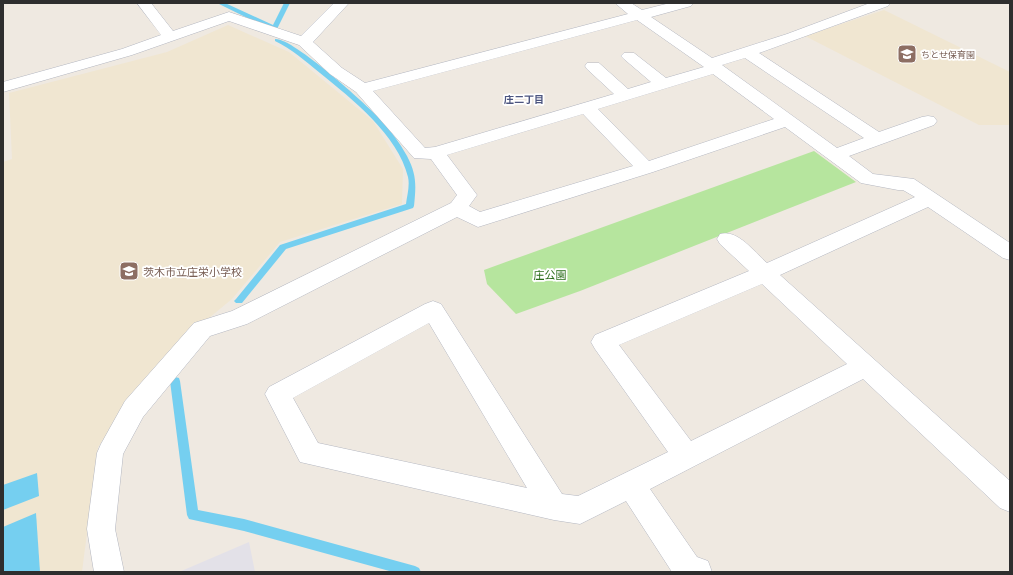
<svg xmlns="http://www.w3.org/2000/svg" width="1013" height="575" viewBox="0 0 1013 575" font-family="Manrope,'Noto Sans JP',sans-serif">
	<rect width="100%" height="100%" fill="#efe9e1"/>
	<!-- industrial -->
	<path fill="#e3e1e8" d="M249,542L255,572H179Z"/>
	<!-- education -->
	<g fill="#f0e6d1">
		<path d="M884,10L1010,72V125H979L805,36Z"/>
		<path d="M228,25L289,52L373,121L403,169L402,204L280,242L232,299L169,351L98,447L82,572H3V162L12,159L9,93L167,52Z"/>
	</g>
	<!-- green -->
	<path fill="#b6e59e" d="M814,151L856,182L580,291L516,314L487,284L484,270Z"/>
	<!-- water -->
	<g fill="#75cff0">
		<path d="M37,473L39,496L3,510V485Z"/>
		<path d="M36,513L40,572H3V527Z"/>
	</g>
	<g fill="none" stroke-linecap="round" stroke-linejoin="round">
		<!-- stream -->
		<g fill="#75cff0" fill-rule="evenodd">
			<path d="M217,3H225L273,25L284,3H290L277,29L274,31Z"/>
			<path d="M275,39C292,37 366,104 380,119C390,130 400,143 407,156C417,175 416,186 414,206L413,208L286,249L242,303H236L234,301L236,299L280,245L406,204C407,196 410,186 408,177C398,135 352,99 320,73C305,61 292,49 275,41Z"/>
			<path d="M175,377L179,378L180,381L198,510L244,519L415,566L419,568L421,572H393L244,531L189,519L187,515L170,381L171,378Z"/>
		</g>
		<!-- minor casing -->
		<g stroke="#b4b7c1" stroke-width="1">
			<path id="minor" d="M137,3H151L173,31L229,12L301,36L334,3H349L313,42L342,68L365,83L628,14L615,3H631L642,10L670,3H693L691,6L651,17L712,58L787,34L870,3H890L888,6L759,53L879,132L922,117L928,116L934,117L937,121L934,125L849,156L873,174L914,179L1010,243V260L1003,258L928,207L780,275L1010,481V512L1000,508L863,379L650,489L697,557L708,561L712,572H672L626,501L580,524L554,520L300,462L265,394L269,387L425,304L433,301L441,304L562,494L578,496L668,452L595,349L591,342L595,335L749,271L720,244L717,239L720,234C738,229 754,252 767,263L915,197L903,190H898L861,183L785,127L653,172L478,227L457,217L247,324L210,336L143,417L123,454L115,529L124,572H94L87,529L97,453L101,444L125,401L194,323L232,311L451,203L457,195L431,159L414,158L356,92L330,74L299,45L229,21L132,55L3,92V82L122,49L161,35ZM637,20L704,67L666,78L634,53H624L621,56L624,59L651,82L628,89L599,63H587L585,66L587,69L614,94L435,147L425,148L373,91ZM745,58L864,138L837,148L722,65ZM713,74L774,119L649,161L598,109ZM583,114L633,166L480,212L469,206L477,195L447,155ZM762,284L847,364L691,441L619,345ZM429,323L527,488L318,443L293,398Z"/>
		</g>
		<!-- minor -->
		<use href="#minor" fill="#fff" fill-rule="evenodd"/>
	</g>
	<!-- icons -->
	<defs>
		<g id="school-square" transform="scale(1)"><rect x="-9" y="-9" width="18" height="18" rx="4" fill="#8d6e63" stroke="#fff"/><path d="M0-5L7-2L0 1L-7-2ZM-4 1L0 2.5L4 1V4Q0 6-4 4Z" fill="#fff"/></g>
	</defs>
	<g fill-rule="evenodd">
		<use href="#school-square" x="907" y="54"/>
		<use href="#school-square" x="129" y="271"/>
	</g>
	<g text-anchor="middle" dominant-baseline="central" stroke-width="3.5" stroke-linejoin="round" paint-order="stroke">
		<!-- far-education labels -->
		<g font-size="9" fill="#785e54" stroke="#fff" text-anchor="start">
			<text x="921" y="54">ちとせ保育園</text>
		</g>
		<!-- far-neighbourhood labels -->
		<g font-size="10" font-weight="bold" fill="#4d5680" stroke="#fff">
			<text x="524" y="99">庄二丁目</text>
		</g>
		<!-- education labels -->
		<g font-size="11" fill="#785e54" stroke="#fff" text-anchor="start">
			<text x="143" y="271">茨木市立庄栄小学校</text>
		</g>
		<!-- park labels -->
		<g font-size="11" fill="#2c6e1b" stroke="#fff">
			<text x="550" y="274">庄公園</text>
		</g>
	</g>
	<!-- border -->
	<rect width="1013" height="575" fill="none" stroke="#2e2e2e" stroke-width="8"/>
</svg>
